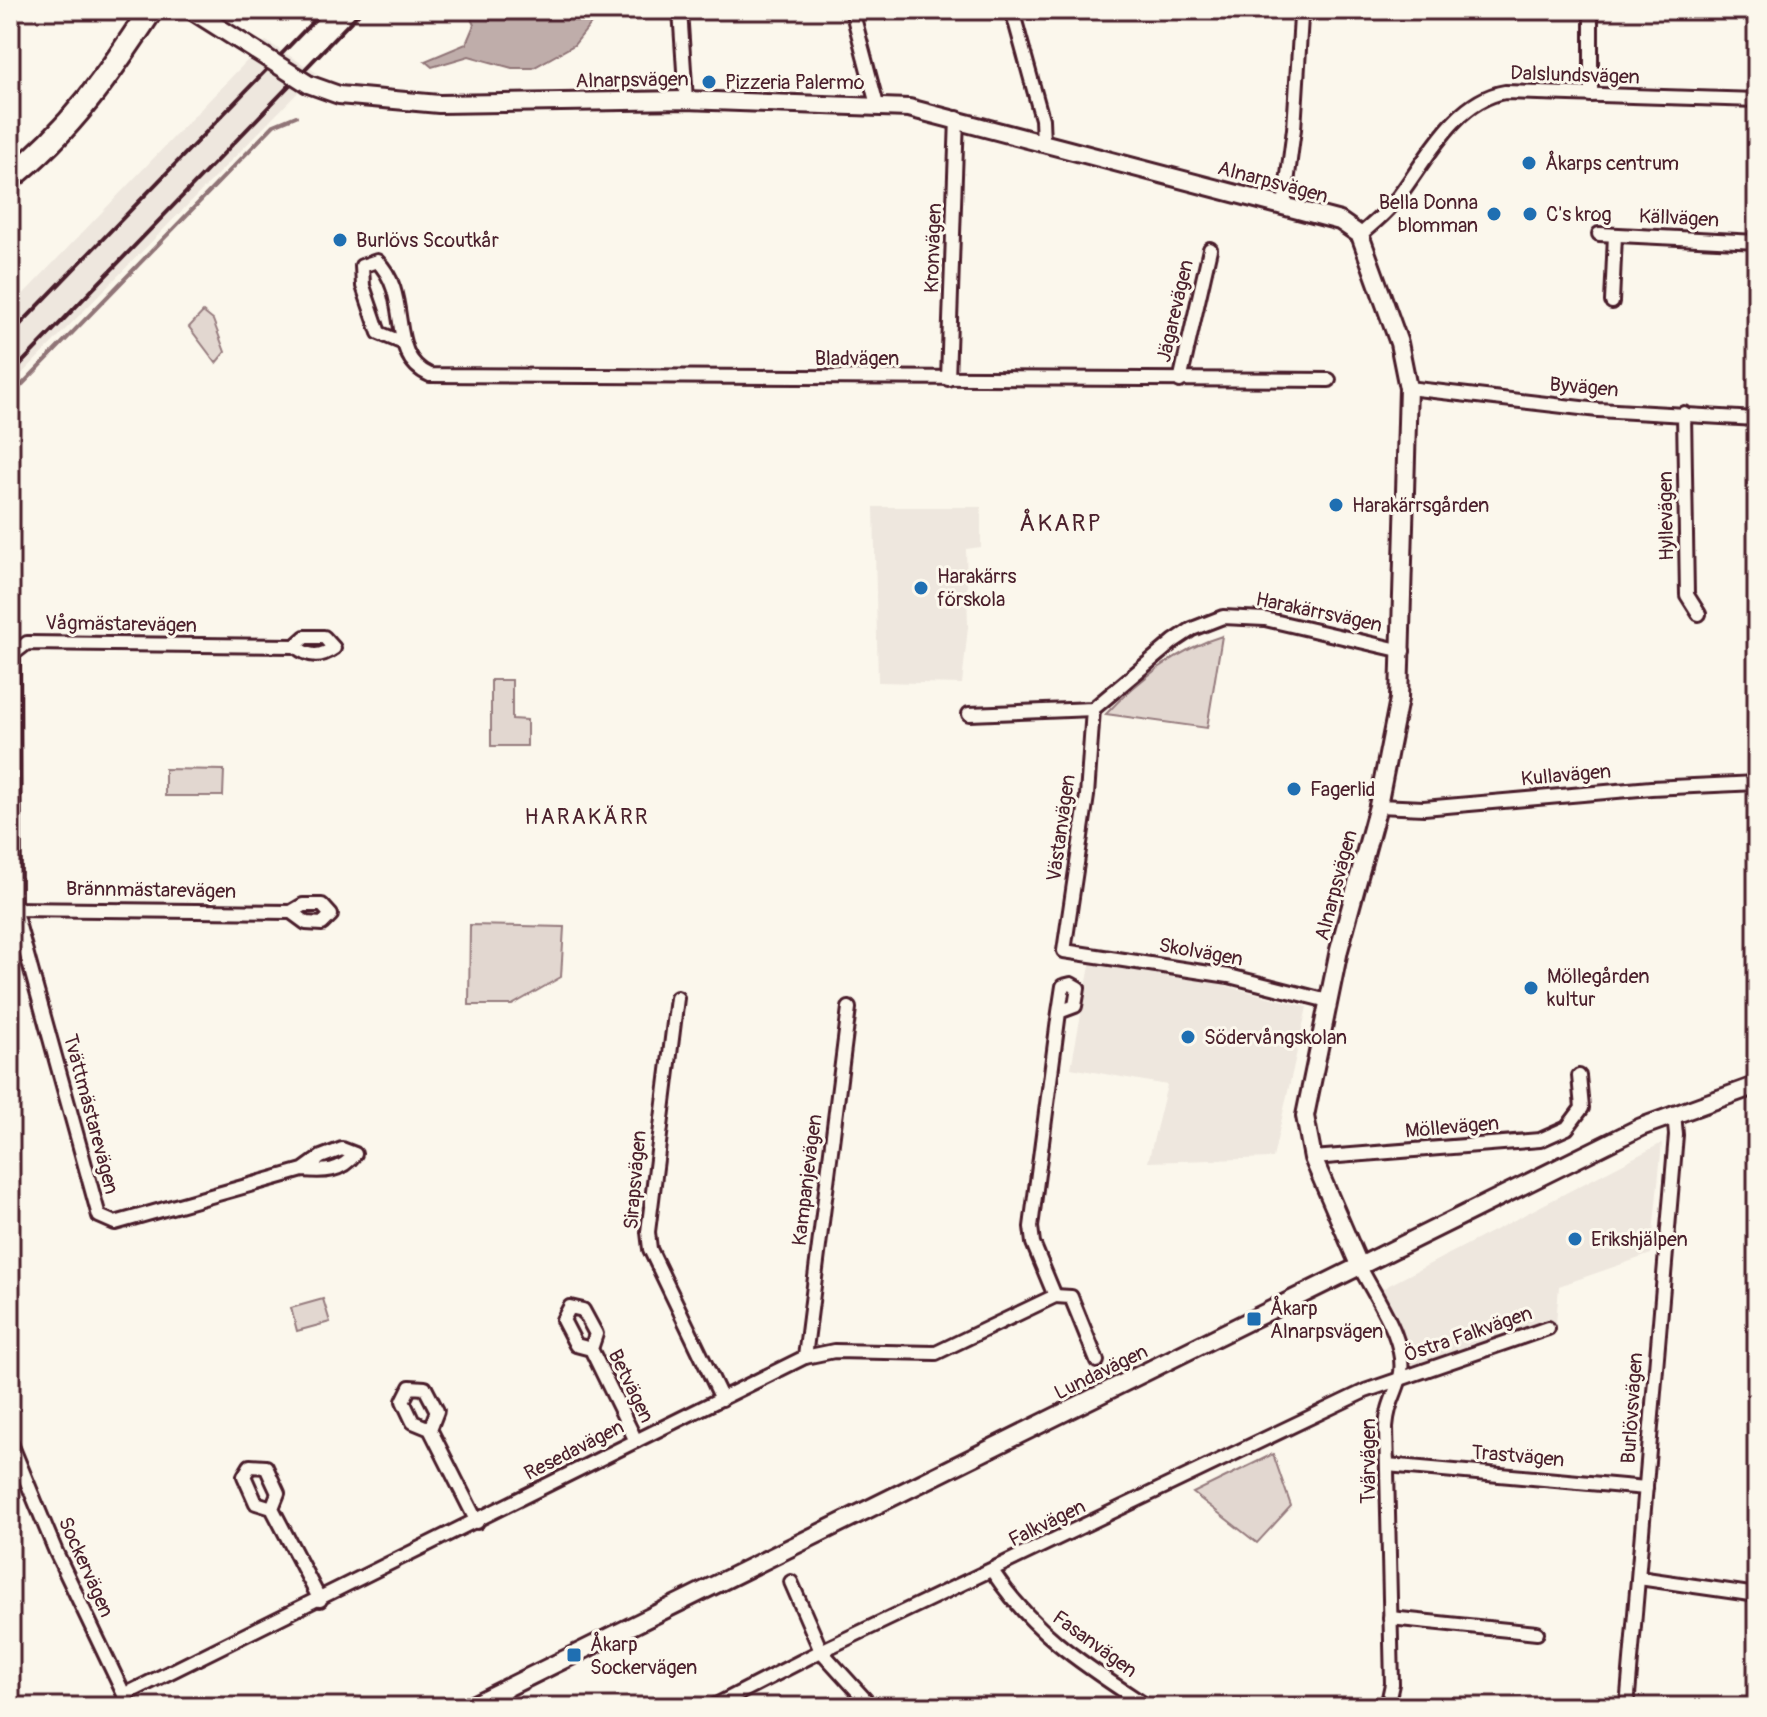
<svg xmlns="http://www.w3.org/2000/svg" width="1767" height="1717" viewBox="0 0 1767 1717" font-family="Pangolin,sans-serif">
	<rect width="100%" height="100%" fill="#fbf7ec"/>
	<filter id="ink" filterUnits="userSpaceOnUse"><feTurbulence type="fractalNoise" baseFrequency=".0125" numOctaves="2"/><feDisplacementMap in="SourceGraphic" scale="16" xChannelSelector="R" yChannelSelector="G"/><feConvolveMatrix kernelMatrix="1 2 1 2 8 2 1 2 1" color-interpolation-filters="sRGB"/></filter>
	<g filter="url(#ink)">
		<!-- built -->
		<g fill="#eee7de">
			<path d="M266,41L317,73L10,386V308Z"/>
			<path d="M874,507H981V547L966,549L968,627L962,684L878,682Z"/>
			<path d="M1091,960L1197,978L1307,1007L1273,1158L1148,1162L1167,1085L1071,1068Z"/>
			<path d="M1662,1143L1651,1254L1559,1286L1556,1324L1454,1359L1406,1365L1374,1293Z"/>
		</g>
		<!-- green -->
		<g fill="#e2d7d0" stroke="#967b7e" stroke-width="2">
			<path d="M203,312L213,320L225,352L216,363L189,327Z"/>
			<path d="M1222,636L1207,728L1106,714C1137,681 1178,649 1222,636Z"/>
			<path d="M491,680H512V719L527,720V746H491Z"/>
			<path d="M165,769L224,770L223,796H165Z"/>
			<path d="M470,925L564,927L561,977L512,1005H469Z"/>
			<path d="M323,1299L330,1322L297,1331L291,1308Z"/>
			<path d="M1273,1454L1291,1506L1257,1543L1193,1493Z"/>
		</g>
		<!-- water -->
		<path fill="#bfadaa" stroke="#907477" stroke-width="2" d="M467,10H602L574,45L533,68H512L469,56L432,67L425,61L466,44L474,25Z"/>
		<g fill="none" stroke-linecap="round" stroke-linejoin="round">
			<!-- stream -->
			<path stroke="#907477" stroke-width="4" d="M10,397L274,125L296,116"/>
			<!-- street casing -->
			<g stroke="#4a1f2b" stroke-width="18">
				<g id="street">
					<path d="M680,10L686,100"/>
					<path d="M852,10L877,105"/>
					<path d="M1012,10L1042,119L1043,143"/>
					<path d="M1591,10V95"/>
					<path d="M1284,206L1294,129L1301,17"/>
					<path d="M1599,234L1757,242"/>
					<path d="M1360,235C1371,225 1383,216 1392,205C1424,166 1452,101 1505,92L1757,100"/>
					<path d="M1612,302L1615,235"/>
					<path d="M401,342L379,333L363,286L362,266L377,261C413,296 385,355 430,375L1329,380"/>
					<path d="M948,379L957,118"/>
					<path d="M1180,381L1210,249"/>
					<path d="M1408,388L1598,410L1757,419"/>
					<path d="M1684,413L1687,595L1699,614"/>
					<path d="M295,646L305,637H324L334,648C320,658 308,657 295,646L27,643L13,654L14,908L99,1216L115,1223L303,1170C324,1172 341,1172 355,1154L342,1149L321,1157L303,1170"/>
					<path d="M1093,709L1087,796L1064,951L1229,976L1328,1001"/>
					<path d="M969,714L1093,709L1174,641L1192,629L1223,617L1265,619L1403,651"/>
					<path d="M1378,806L1424,808L1651,788L1757,783"/>
					<path d="M10,909L291,912L303,905H322L331,915L322,924L306,923L291,912"/>
					<path d="M677,998L648,1232L650,1249L722,1399"/>
					<path d="M1313,1158L1540,1140L1567,1128L1582,1108L1579,1076"/>
					<path d="M1360,1267C1375,1297 1409,1343 1400,1378C1394,1398 1388,1404 1386,1427L1392,1684L1387,1707"/>
					<path d="M1055,1296L1071,1297L1097,1361"/>
					<path d="M591,1349L576,1345L563,1320L570,1307L583,1310L596,1334L591,1349L636,1441"/>
					<path d="M805,1357L849,1008"/>
					<path d="M430,1429L413,1422L403,1401L410,1387L425,1388L437,1411L430,1429L477,1522"/>
					<path d="M10,1441L56,1552L130,1707"/>
					<path d="M1387,1465L1646,1488"/>
					<path d="M272,1508L256,1503L244,1476L250,1466L266,1467L278,1493L272,1508L320,1600"/>
					<path d="M993,1572C1035,1635 1086,1666 1148,1707"/>
					<path d="M1639,1578L1757,1595"/>
					<path d="M791,1582L821,1651L872,1707"/>
					<path d="M1390,1618L1537,1633"/>
					<path d="M124,1695L805,1357L834,1351L936,1353L1055,1296L1033,1243L1031,1227L1059,1012L1075,1006L1078,988L1071,984L1063,986L1059,1012"/>
					<path d="M712,1707L821,1651L1365,1391L1548,1328"/>
					<path d="M1627,1707L1676,1135L1674,1113"/>
				</g>
			</g>
			<!-- secondary casing -->
			<g stroke="#4a1f2b" stroke-width="22">
				<g id="secondary">
					<path d="M191,10L256,51"/>
					<path d="M308,84L339,95L439,104L686,100L909,108L1340,221L1360,235L1399,343L1408,388L1399,699L1378,806L1339,950L1305,1116L1313,1158L1360,1267"/>
					<path d="M468,1707L1641,1127L1757,1085"/>
				</g>
			</g>
			<!-- highway casing -->
			<g stroke="#4a1f2b" stroke-width="28">
				<path id="highway" d="M10,178C71,130 109,74 151,10"/>
			</g>
			<!-- street -->
			<use href="#street" stroke="#fbf7ec" stroke-width="12"/>
			<!-- secondary -->
			<use href="#secondary" stroke="#fbf7ec" stroke-width="16"/>
			<!-- highway -->
			<use href="#highway" stroke="#fbf7ec" stroke-width="22"/>
			<!-- rail -->
			<g stroke="#4a1f2b" stroke-width="4">
				<path d="M10,335L324,10"/>
				<path d="M10,375L362,10"/>
			</g>
			<!-- secondary-bridge casing -->
			<g stroke="#4a1f2b" stroke-width="22" stroke-linecap="butt">
				<path id="secondary-bridge" d="M256,51L308,84"/>
			</g>
			<!-- secondary-bridge -->
			<use href="#secondary-bridge" stroke="#fbf7ec" stroke-width="16"/>
		</g>
	</g>
	<!-- markers -->
	<g fill="#1f6fb2" stroke="#fbf7ec" stroke-width="3">
		<circle cx="709" cy="82" r="8"/>
		<circle cx="1529" cy="163" r="8"/>
		<circle cx="1494" cy="214" r="8"/>
		<circle cx="1530" cy="214" r="8"/>
		<circle cx="340" cy="240" r="8"/>
		<circle cx="1336" cy="505" r="8"/>
		<circle cx="921" cy="588" r="8"/>
		<circle cx="1294" cy="789" r="8"/>
		<circle cx="1531" cy="988" r="8"/>
		<circle cx="1188" cy="1037" r="8"/>
		<circle cx="1575" cy="1239" r="8"/>
		<rect x="1246" y="1311" width="16" height="16" rx="4"/>
		<rect x="566" y="1647" width="16" height="16" rx="4"/>
	</g>
	<g text-anchor="middle" dominant-baseline="central" stroke-width="6" stroke-linejoin="round" paint-order="stroke">
		<!-- street labels -->
		<g font-size="20" fill="#4a1f2b" stroke="#fbf7ec">
			<text transform="translate(1575 75) rotate(2)">Dalslundsvägen</text>
			<text transform="translate(632 80) rotate(-1)">Alnarpsvägen</text>
			<text transform="translate(1273 182) rotate(15)">Alnarpsvägen</text>
			<text transform="translate(1679 218) rotate(3)">Källvägen</text>
			<text transform="translate(933 248) rotate(-88)">Kronvägen</text>
			<text transform="translate(1175 311) rotate(-77)">Jägarevägen</text>
			<text x="857" y="358">Bladvägen</text>
			<text transform="translate(1584 387) rotate(5)">Byvägen</text>
			<text transform="translate(1666 516) rotate(-91)">Hyllevägen</text>
			<text transform="translate(1319 612) rotate(12)">Harakärrsvägen</text>
			<text transform="translate(121 624) rotate(1)">Vågmästarevägen</text>
			<text transform="translate(1566 775) rotate(-5)">Kullavägen</text>
			<text transform="translate(1061 828) rotate(-82)">Västanvägen</text>
			<text transform="translate(1336 885) rotate(-75)">Alnarpsvägen</text>
			<text transform="translate(151 890) rotate(1)">Brännmästarevägen</text>
			<text transform="translate(1201 952) rotate(10)">Skolvägen</text>
			<text transform="translate(91 1114) rotate(75)">Tvättmästarevägen</text>
			<text transform="translate(1452 1127) rotate(-5)">Möllevägen</text>
			<text transform="translate(635 1180) rotate(-85)">Sirapsvägen</text>
			<text transform="translate(807 1180) rotate(-83)">Kampanjevägen</text>
			<text transform="translate(1468 1334) rotate(-19)">Östra Falkvägen</text>
			<text transform="translate(1101 1372) rotate(-26)">Lundavägen</text>
			<text transform="translate(631 1386) rotate(64)">Betvägen</text>
			<text transform="translate(1632 1408) rotate(-86)">Burlövsvägen</text>
			<text transform="translate(574 1450) rotate(-27)">Resedavägen</text>
			<text transform="translate(1518 1456) rotate(5)">Trastvägen</text>
			<text transform="translate(1368 1461) rotate(-90)">Tvärvägen</text>
			<text transform="translate(1047 1523) rotate(-26)">Falkvägen</text>
			<text transform="translate(86 1567) rotate(66)">Sockervägen</text>
			<text transform="translate(1095 1644) rotate(36)">Fasanvägen</text>
		</g>
		<!-- poi labels -->
		<g font-size="20" fill="#4a1f2b" stroke="#fbf7ec" text-anchor="start">
			<text x="725" y="82">Pizzeria Palermo</text>
			<text x="1545" y="163">Åkarps centrum</text>
			<text x="1478" y="202" text-anchor="end">Bella Donna<tspan x="1478" dy="23">blomman</tspan></text>
			<text x="1546" y="214">C's krog</text>
			<text x="356" y="240">Burlövs Scoutkår</text>
			<text x="1352" y="505">Harakärrsgården</text>
			<text x="937" y="576">Harakärrs<tspan x="937" dy="23">förskola</tspan></text>
			<text x="1310" y="789">Fagerlid</text>
			<text x="1547" y="976">Möllegården<tspan x="1547" dy="23">kultur</tspan></text>
			<text x="1204" y="1037">Södervångskolan</text>
			<text x="1591" y="1239">Erikshjälpen</text>
			<text x="1270" y="1308">Åkarp<tspan x="1270" dy="23">Alnarpsvägen</tspan></text>
			<text x="590" y="1644">Åkarp<tspan x="590" dy="23">Sockervägen</tspan></text>
		</g>
		<!-- neighbourhood labels -->
		<g font-size="22" letter-spacing="2" fill="#4a1f2b" stroke="#fbf7ec">
			<text x="587" y="817">HARAKÄRR</text>
		</g>
		<!-- quarter labels -->
		<g font-size="24" letter-spacing="2" fill="#4a1f2b" stroke="#fbf7ec">
			<text x="1061" y="523">ÅKARP</text>
		</g>
	</g>
	<!-- margin -->
	<rect width="1767" height="1717" fill="none" stroke="#fbf7ec" stroke-width="40"/>
	<rect x="20" y="20" width="1727" height="1677" fill="none" stroke="#4a1f2b" stroke-width="3" filter="url(#ink)"/>
</svg>
